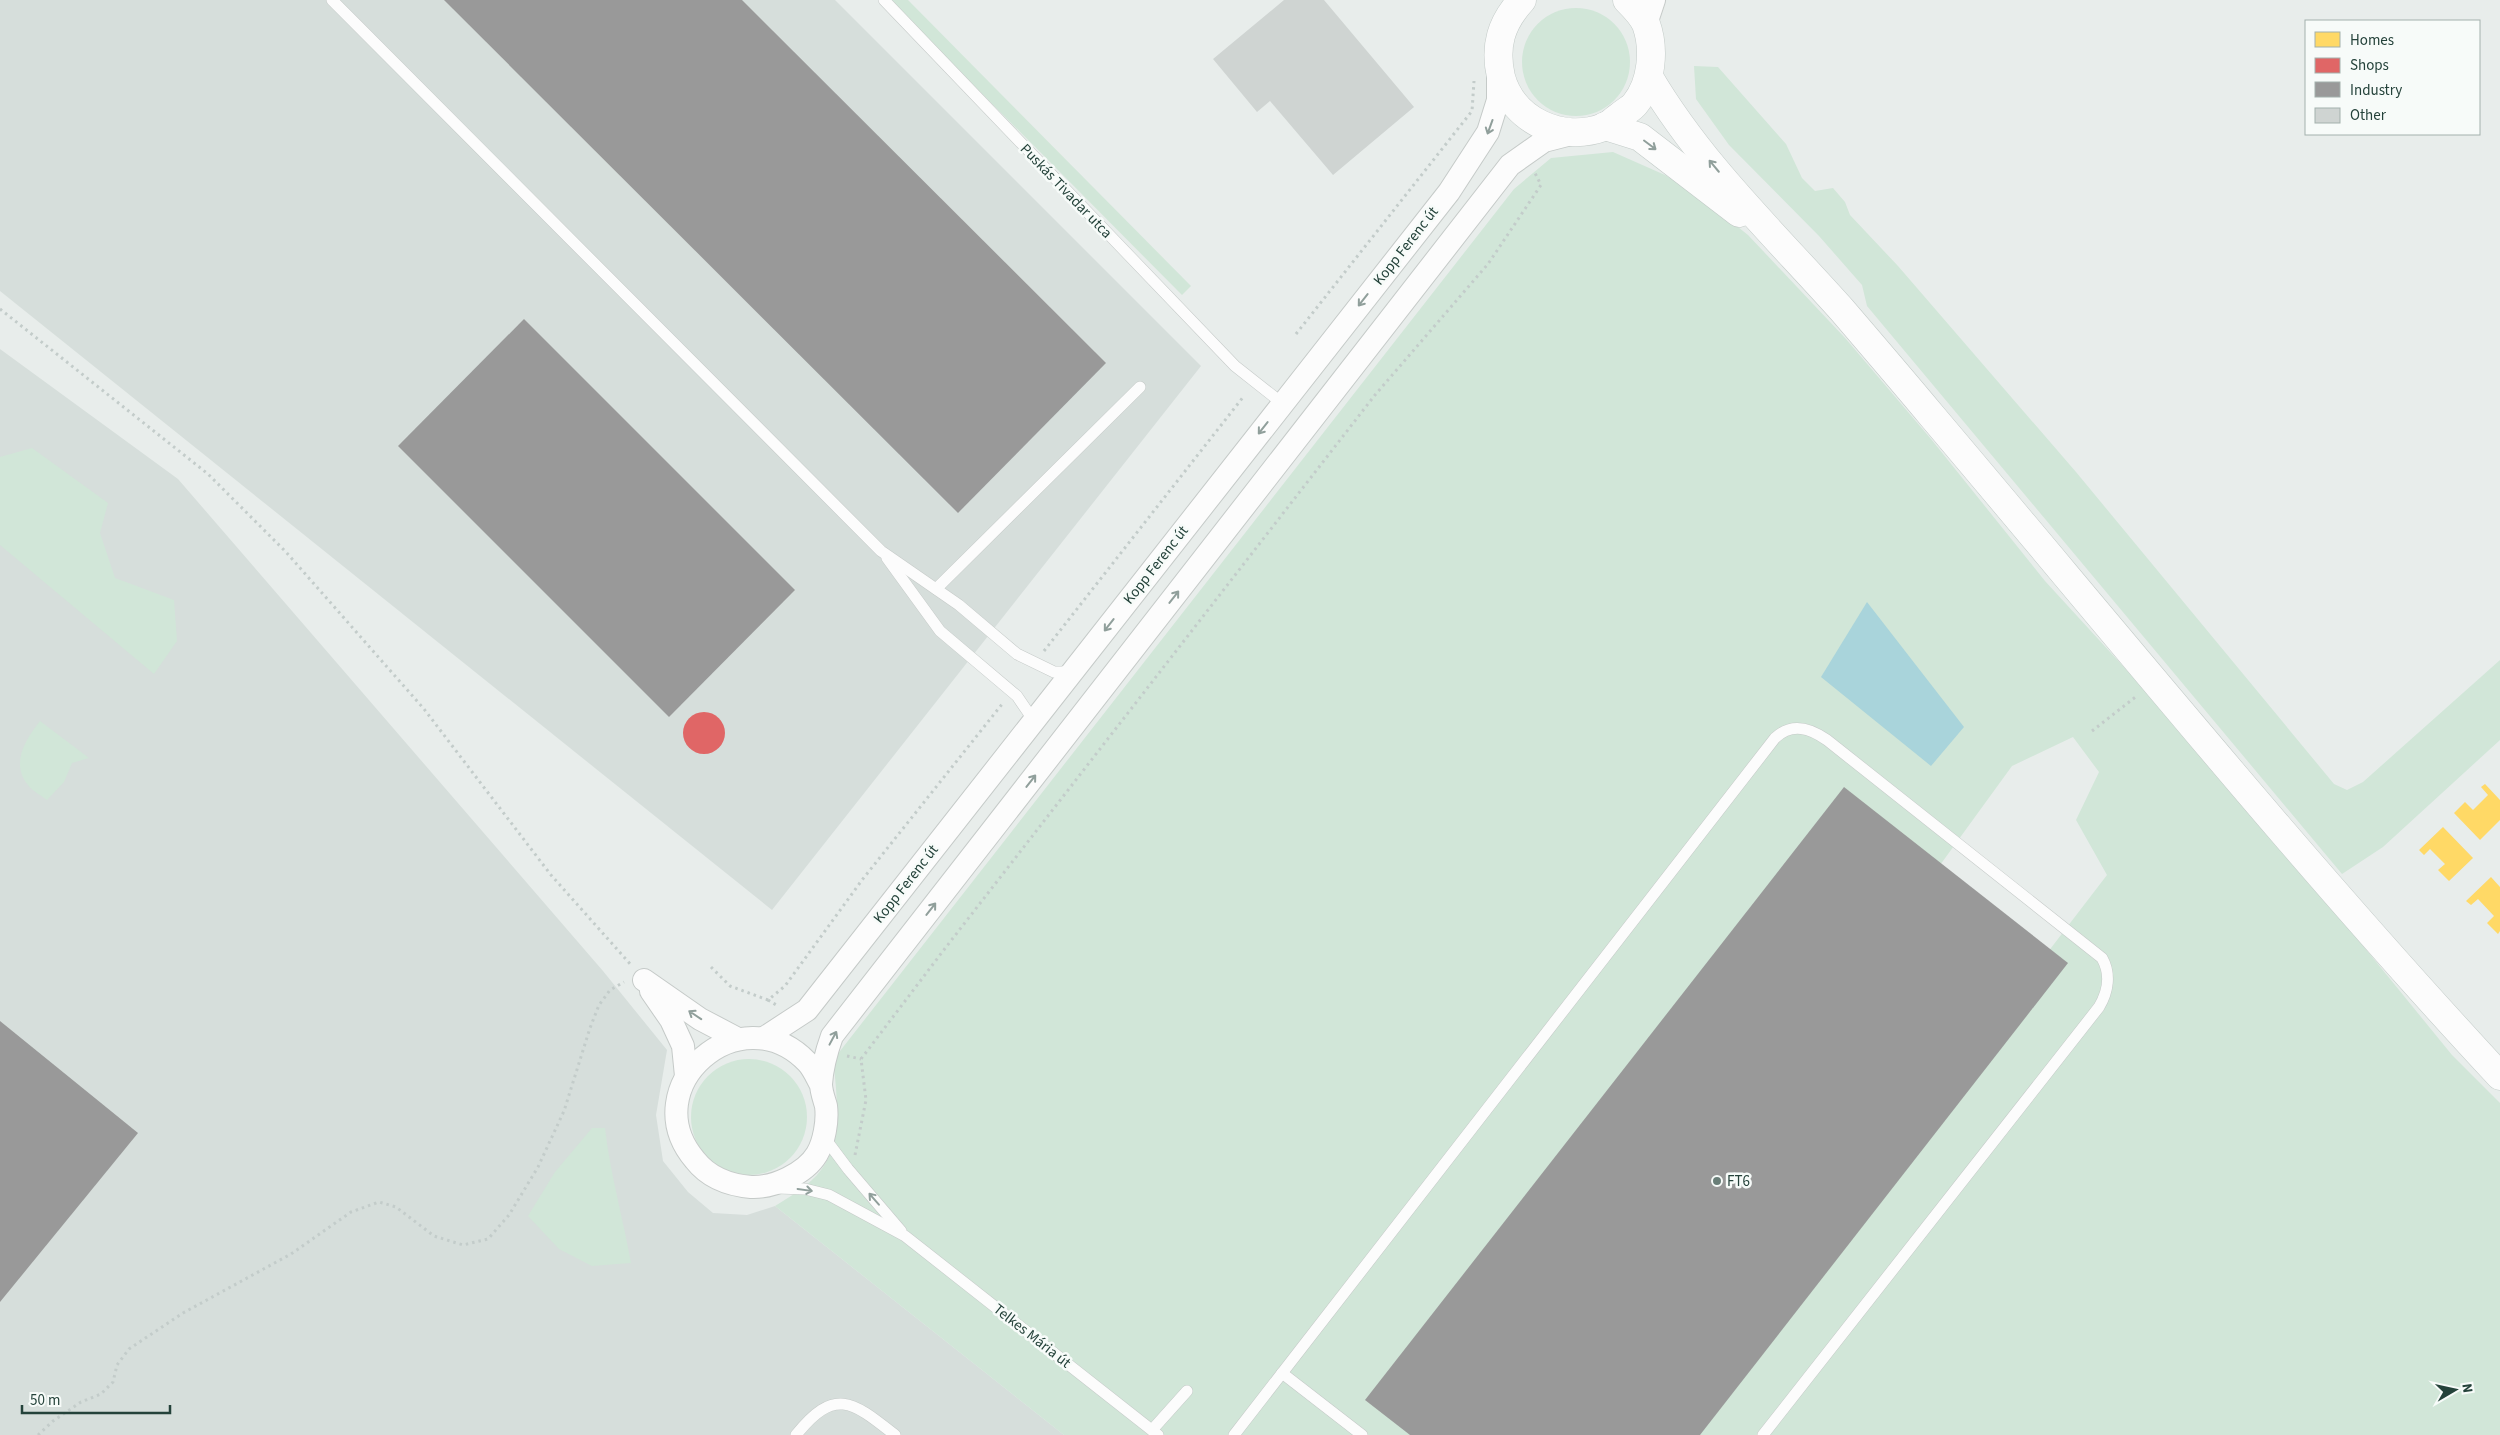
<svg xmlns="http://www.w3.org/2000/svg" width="2500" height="1435" viewBox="0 0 2500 1435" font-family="'Source Sans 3',sans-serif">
	<rect width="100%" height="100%" fill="#e8edeb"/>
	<!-- built -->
	<g fill="#d6dedb">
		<path d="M0,0H835L1201,366L772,910L0,291Z"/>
		<path d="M0,349L178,479L603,971L667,1050L656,1115L663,1161L688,1192L713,1213L747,1215L775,1206L1064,1435H0Z"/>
	</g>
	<!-- green -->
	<g fill="#d1e6d8">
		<path d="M889,0H908L1191,286L1182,295Z"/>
		<circle cx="1576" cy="62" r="54"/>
		<path d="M1694,66L1718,67L1786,144L1802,178L1815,191L1833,188L1845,202L1850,215L1898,266L2076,472L2334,784L2347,790L2363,782L2500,660V740L2383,847L2342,874L1867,306L1862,285L1819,236L1729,145L1696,99Z"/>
		<path d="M1613,152L1665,175L1698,195L1748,235L1846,339L1931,439L2045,581L2232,785L2452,1055L2500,1103V1435H1623L1834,1231L2107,875L2076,820L2099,772L2073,737L2012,766L1526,1435H1064L775,1206C791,1196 810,1185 821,1170C843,1143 837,1092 833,1060L1514,189L1551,158Z"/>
		<path d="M32,448L108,503L100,533L115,578L174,600L177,641L154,674L0,545V457Z"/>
		<path d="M40,721L89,758L72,763L64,782L47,800C41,795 32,791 28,785C10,763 26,739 40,721Z"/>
		<circle cx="749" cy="1117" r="58"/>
		<path d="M592,1128H605C610,1173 623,1218 631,1263L592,1266L559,1249L528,1216L555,1172Z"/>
	</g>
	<!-- water -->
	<path fill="#a9d4db" d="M1867,602L1964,727L1931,766L1821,677Z"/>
	<!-- homes -->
	<g fill="#ffd966">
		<path d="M2485,784L2500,800V820L2480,840L2454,813L2465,802L2473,810L2488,795L2481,787Z"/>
		<path d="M2443,827L2473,858L2449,881L2438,870L2445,864L2430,849L2424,855L2419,850Z"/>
		<path d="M2491,877L2500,887V931L2498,934L2487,923L2494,916L2478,899L2471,905L2466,901Z"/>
	</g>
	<!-- shops -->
	<circle fill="#e06666" cx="704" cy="733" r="21"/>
	<!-- industry -->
	<g fill="#999">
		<path d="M444,0H742L1106,363L958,513Z"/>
		<path d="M524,319L795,590L669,717L398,446Z"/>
		<path d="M1844,787L2068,963L1700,1435H1410L1365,1400Z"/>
		<path d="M0,1021L138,1133L0,1302Z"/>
	</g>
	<!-- building -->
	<path fill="#cfd4d2" d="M1284,0H1324L1414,107L1333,175L1270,101L1257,112L1213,59Z"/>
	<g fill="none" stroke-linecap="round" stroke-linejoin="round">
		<!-- service casing -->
		<g stroke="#c5cac8" stroke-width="12">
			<g id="service">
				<path d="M332,0L881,551L959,605L1017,654L1054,672H1063L1072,669"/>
				<path d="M884,0L1235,366L1282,403"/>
				<path d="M887,558L940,631L1017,696L1034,721"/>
				<path d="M936,589L1140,387"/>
				<path d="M824,1137L848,1169L901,1231"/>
				<path d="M778,1188L805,1189L829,1195L905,1236L1158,1435"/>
				<path d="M1282,1373L1362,1435"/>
				<path d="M1152,1430L1187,1391"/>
				<path d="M796,1435C835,1386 853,1402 895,1435"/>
				<path d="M1234,1435L1775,738C1792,722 1810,728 1827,740L2102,958C2111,974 2108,992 2099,1007L1763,1435"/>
			</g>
		</g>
		<!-- minor casing -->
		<g stroke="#c5cac8" stroke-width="24">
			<g id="minor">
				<path d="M1646,24L1654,0"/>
				<path d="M644,980L700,1019L738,1039"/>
				<path d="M651,991L671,1020L683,1046L686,1076"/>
				<path d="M764,1038L807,1010L1449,192L1488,132L1498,100V73"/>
				<path d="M821,1085C817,1078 813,1068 807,1062C740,993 633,1087 695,1160C709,1178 728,1185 751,1187C773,1188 805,1174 817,1154C824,1142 828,1121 826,1106C824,1099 821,1091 821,1084C822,1069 827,1050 832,1036L1510,165L1544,141L1575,133"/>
			</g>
		</g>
		<!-- secondary casing -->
		<g stroke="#c3cbc8" stroke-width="29">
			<g id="secondary">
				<path d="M1522,0C1501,23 1494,46 1501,77C1513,121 1562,143 1604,127C1610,125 1615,119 1620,116C1624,112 1631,109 1635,104C1652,83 1655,49 1646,24C1642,15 1634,7 1627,0"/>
				<path d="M1649,77C1700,164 1775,235 1842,310C1872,345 1902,380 1932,416C2119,637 2302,863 2500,1076"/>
				<path d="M1605,126L1640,137L1739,213"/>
			</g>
		</g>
		<!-- path -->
		<g stroke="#c3ccca" stroke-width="3" stroke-dasharray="2.5 4" stroke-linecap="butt">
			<path d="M0,309L208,474L286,552L424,709L551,875L632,966"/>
			<path d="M1296,334L1472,111L1474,81"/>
			<path d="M1044,651L1244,396"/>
			<path d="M2092,731L2138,695"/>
			<path d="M711,967L730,986L768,1000L785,986L862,880L1003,703"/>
			<path d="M768,1000L778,1006"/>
			<path d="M847,1056L861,1059"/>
			<path d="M855,1155L866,1100L861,1059L943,951L1375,395L1488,264L1541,185L1535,173"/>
			<path d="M38,1435L53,1421L81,1402L101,1394L113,1382L117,1365L129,1349L183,1313L291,1254L351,1212L379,1202L396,1207L434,1236L463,1245L488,1239L509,1215L538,1167L564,1111L590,1028L599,1005L610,990L624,982"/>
		</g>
		<!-- service -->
		<use href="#service" stroke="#fcfcfc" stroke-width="11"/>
		<!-- minor -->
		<use href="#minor" stroke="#fcfcfc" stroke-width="22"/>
		<!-- secondary -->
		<use href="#secondary" stroke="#fcfcfc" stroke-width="28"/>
	</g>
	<!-- one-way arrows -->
	<defs><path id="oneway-shaft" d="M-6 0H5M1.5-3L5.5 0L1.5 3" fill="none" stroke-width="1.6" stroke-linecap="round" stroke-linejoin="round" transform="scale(1.25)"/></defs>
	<g stroke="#909f9b">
		<use href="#oneway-shaft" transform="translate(1490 127) rotate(110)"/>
		<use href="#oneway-shaft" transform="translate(1650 145) rotate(37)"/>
		<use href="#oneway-shaft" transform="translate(1714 166) rotate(-130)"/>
		<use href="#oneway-shaft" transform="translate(1363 300) rotate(128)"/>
		<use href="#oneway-shaft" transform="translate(1263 428) rotate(128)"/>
		<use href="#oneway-shaft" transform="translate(1174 597) rotate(-52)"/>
		<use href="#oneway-shaft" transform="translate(1109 625) rotate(128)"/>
		<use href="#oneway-shaft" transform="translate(1031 781) rotate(-52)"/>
		<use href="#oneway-shaft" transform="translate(931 909) rotate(-52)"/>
		<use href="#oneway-shaft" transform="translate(695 1015) rotate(-146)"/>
		<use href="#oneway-shaft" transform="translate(833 1038) rotate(-62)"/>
		<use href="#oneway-shaft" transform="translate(805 1190) rotate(8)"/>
		<use href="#oneway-shaft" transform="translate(874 1199) rotate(-131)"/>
	</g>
	<!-- markers -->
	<circle fill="#697e78" stroke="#f7fbf9" stroke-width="2" cx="1717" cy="1181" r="5"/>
	<g text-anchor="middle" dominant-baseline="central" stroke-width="5" stroke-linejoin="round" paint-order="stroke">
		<!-- street labels -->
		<g font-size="15" fill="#24423a" stroke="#f7fbf9">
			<text transform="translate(1066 191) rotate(46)">Puskás Tivadar utca</text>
			<text transform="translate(1406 246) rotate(-52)">Kopp Ferenc út</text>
			<text transform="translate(1156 565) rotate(-52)">Kopp Ferenc út</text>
			<text transform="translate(906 884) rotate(-52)">Kopp Ferenc út</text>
			<text transform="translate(1032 1336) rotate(38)">Telkes Mária út</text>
		</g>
		<!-- poi labels -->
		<g font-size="15" fill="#24423a" stroke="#f7fbf9" text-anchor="start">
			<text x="1727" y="1181">FT6</text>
		</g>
	</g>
	<!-- legend -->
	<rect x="2305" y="20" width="175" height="115" fill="#f7fbf9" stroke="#a3b1ad"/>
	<rect x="2315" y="32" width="25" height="15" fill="#ffd966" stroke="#a3b1ad"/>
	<text x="2350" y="45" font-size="15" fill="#24423a">Homes</text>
	<rect x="2315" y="58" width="25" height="15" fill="#e06666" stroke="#a3b1ad"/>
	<text x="2350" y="70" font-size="15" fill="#24423a">Shops</text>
	<rect x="2315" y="82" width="25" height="15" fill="#999999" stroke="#a3b1ad"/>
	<text x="2350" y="95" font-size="15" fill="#24423a">Industry</text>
	<rect x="2315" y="108" width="25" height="15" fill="#cfd4d2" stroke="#a3b1ad"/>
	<text x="2350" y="120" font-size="15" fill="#24423a">Other</text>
	<!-- north arrow -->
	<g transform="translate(2455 1390) rotate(81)" stroke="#f7fbf9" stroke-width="4" paint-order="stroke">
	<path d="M0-4L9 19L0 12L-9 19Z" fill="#24423a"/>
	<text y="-8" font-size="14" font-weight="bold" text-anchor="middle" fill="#24423a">N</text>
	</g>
	<!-- scale -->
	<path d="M22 1405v8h148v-8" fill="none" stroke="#24423a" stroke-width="2.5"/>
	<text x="30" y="1405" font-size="15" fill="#24423a" stroke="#f7fbf9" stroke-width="4" paint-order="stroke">50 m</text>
</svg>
